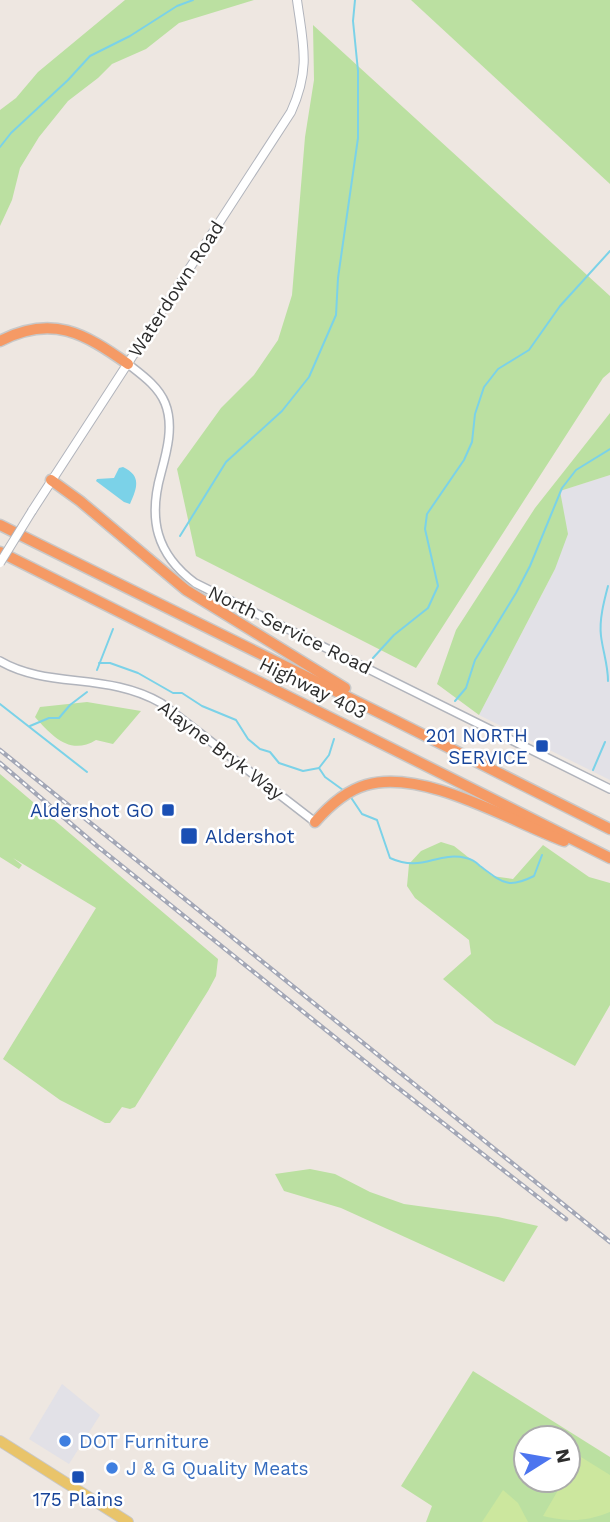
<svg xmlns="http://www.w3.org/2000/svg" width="610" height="1522" viewBox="0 0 610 1522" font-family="'Work Sans',sans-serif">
	<rect width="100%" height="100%" fill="#eee7e1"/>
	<!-- industrial -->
	<g fill="#e2e1e7">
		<path d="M610,475V780L479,715L555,569L560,491Z"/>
		<path d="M62,1384L100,1415L69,1464L29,1439Z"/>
	</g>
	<!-- green -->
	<g fill="#bbe0a1" fill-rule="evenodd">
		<path d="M125,0H254L179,23L146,49L112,64L98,78L68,101L39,137L20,168L12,200L0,226V110L16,98L38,72Z"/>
		<path d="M411,0H610V184Z"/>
		<path d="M313,25L610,296V372L603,378L416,668L196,556L177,469L221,408L254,375L278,340L292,295L305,137L314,80Z"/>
		<path d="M610,413V475L560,491L568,534L555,569L479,715L437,684L456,630L535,508Z"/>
		<path d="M87,702L141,711L113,744L96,740C70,756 52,736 35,717L40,707Z"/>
		<path d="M0,774L218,959L216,976L208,991L135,1107L130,1109L122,1107L110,1123H105L60,1100L3,1059L96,908L13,858L22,865L19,869L0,857Z"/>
		<path d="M441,842L454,846L492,876L513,879L543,845L589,877L610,883V1005L575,1066L495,1023L443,979L471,954L469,940L415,898L407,886L409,864L421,851Z"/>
		<path d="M310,1169L335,1174L370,1192L404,1204L498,1217L538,1226L504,1282L341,1208L284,1191L275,1174Z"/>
		<path d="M473,1371L610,1457V1522H426L432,1506L401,1486ZM526,1438H568V1480H526Z"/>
	</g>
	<!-- pitch -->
	<g fill="#cce79e">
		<path d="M581,1457L610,1475V1512C584,1522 570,1522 543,1516L564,1480H568V1473L577,1458Z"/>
		<path d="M503,1490L518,1503L528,1522H482Z"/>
	</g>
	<!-- water -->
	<path fill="#7bd2e8" d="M123,467C142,476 137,488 130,504L124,502L96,481L97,479L114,478L119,468Z"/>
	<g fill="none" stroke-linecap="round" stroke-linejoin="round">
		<!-- stream -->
		<g stroke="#7bd2e8" stroke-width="2">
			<path d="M0,147L11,133L68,80L90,56L130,36L177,6L193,0"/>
			<path d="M180,536L226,462L282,411L309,377L336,315L338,278L358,138V71L353,21L355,0"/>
			<path d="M373,658L394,635L428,608L438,586L425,529L427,514L464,460L472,442L475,414L484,387L498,369L529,350L560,306L610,251"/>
			<path d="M99,663H110L138,673L173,693H182L202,706L236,720L248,739L260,749L270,752L279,763L303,771L319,768L329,755L334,739"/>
			<path d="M97,670L113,629"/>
			<path d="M608,681C608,665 603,652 601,636C599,620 604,601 608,586"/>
			<path d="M455,701L466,688L475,660L516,593L530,566L562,488L576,470L610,449"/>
			<path d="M0,704L87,772"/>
			<path d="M30,726L49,718H59L70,705L87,692"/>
			<path d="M319,768L325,777L343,790"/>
			<path d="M593,770L605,742"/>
			<path d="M350,796L362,814L377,820L390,858C423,873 436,851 466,858C472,859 476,862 480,866C503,883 508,889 534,876L542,855"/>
		</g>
		<!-- tertiary casing -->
		<g stroke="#b1b4bc" stroke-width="10">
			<g id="tertiary">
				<path d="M128,364C142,375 158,386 165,403C174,425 167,451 161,473C148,519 156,554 195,583L610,789"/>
				<path d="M0,661C48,689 108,672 161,703L315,822"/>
			</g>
		</g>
		<!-- secondary casing -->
		<g stroke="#b1b4bc" stroke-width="10">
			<path id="secondary" d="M32,511L291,112C311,68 303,44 297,0"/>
		</g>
		<!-- primary casing -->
		<g stroke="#c8c8c8" stroke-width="12">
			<path id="primary" d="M0,1441L128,1522"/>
		</g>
		<!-- motorway casing -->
		<g stroke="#c8c8c8" stroke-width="13">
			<g id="motorway">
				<path d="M0,341C52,314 84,333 128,364"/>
				<path d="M51,480L80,501L186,590L345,688"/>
				<path d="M0,525L394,720L610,829"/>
				<path d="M0,552L610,858"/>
				<path d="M315,822C329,806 345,791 366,785C423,768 510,821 564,841"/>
			</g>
		</g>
		<!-- tertiary -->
		<use href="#tertiary" stroke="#fff" stroke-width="7"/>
		<!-- secondary -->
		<use href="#secondary" stroke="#fff" stroke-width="8"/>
		<!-- primary -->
		<use href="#primary" stroke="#e9c46a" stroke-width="10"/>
		<!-- motorway -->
		<use href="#motorway" stroke="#f59a65" stroke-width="10"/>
		<!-- rail casing -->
		<g stroke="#a3a7b6" stroke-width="4.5">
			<g id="rail">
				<path d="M0,750L610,1242"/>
				<path d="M0,763L97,846L393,1084L566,1219"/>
			</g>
		</g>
		<!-- rail -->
		<use href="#rail" stroke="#fff" stroke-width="2" stroke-dasharray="5" stroke-linecap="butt"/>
		<!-- secondary-bridge casing -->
		<g stroke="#b1b4bc" stroke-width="10" stroke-linecap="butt">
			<path id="secondary-bridge" d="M0,563L32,511"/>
		</g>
		<!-- secondary-bridge -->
		<use href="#secondary-bridge" stroke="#fff" stroke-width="8"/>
	</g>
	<!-- markers -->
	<g fill="#1a4fb4" stroke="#fff" stroke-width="2.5">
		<rect x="535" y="739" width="14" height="14" rx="3.5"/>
		<rect x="161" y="803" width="14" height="14" rx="3.5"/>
		<rect x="180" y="827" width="18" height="18" rx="3.5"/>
		<rect x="71" y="1470" width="14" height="14" rx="3.5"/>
	</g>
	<g fill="#3f7fe0" stroke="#fff" stroke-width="2.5">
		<circle cx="65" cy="1441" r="7"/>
		<circle cx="112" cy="1468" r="7"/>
	</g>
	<g text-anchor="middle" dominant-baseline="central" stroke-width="5" stroke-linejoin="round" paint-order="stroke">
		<!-- street labels -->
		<g font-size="19" fill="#2d2d2d" stroke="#fff">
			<text transform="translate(176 289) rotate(-57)">Waterdown Road</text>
			<text transform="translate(290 630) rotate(26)">North Service Road</text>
			<text transform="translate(313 688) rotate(26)">Highway 403</text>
			<text transform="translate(221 750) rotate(37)">Alayne Bryk Way</text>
		</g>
		<!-- transit labels -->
		<g font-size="19" fill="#164399" stroke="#fff" text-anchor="end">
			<text x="528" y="735">201 NORTH<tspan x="528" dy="22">SERVICE</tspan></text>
			<text x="154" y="810">Aldershot GO</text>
			<text x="205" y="836" text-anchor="start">Aldershot</text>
			<text x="78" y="1499" text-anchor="middle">175 Plains</text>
		</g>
		<!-- shop labels -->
		<g font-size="19" fill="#366cbe" stroke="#fff" text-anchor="start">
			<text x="79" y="1441">DOT Furniture</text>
			<text x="126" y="1468">J &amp; G Quality Meats</text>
		</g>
	</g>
	<!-- north arrow -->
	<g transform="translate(547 1459) rotate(79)"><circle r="33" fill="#ffffff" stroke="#ababab" stroke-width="2"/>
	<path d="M0-5L12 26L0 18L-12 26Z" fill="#4c75ef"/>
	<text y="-10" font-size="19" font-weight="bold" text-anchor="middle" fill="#2d2d2d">N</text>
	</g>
</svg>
